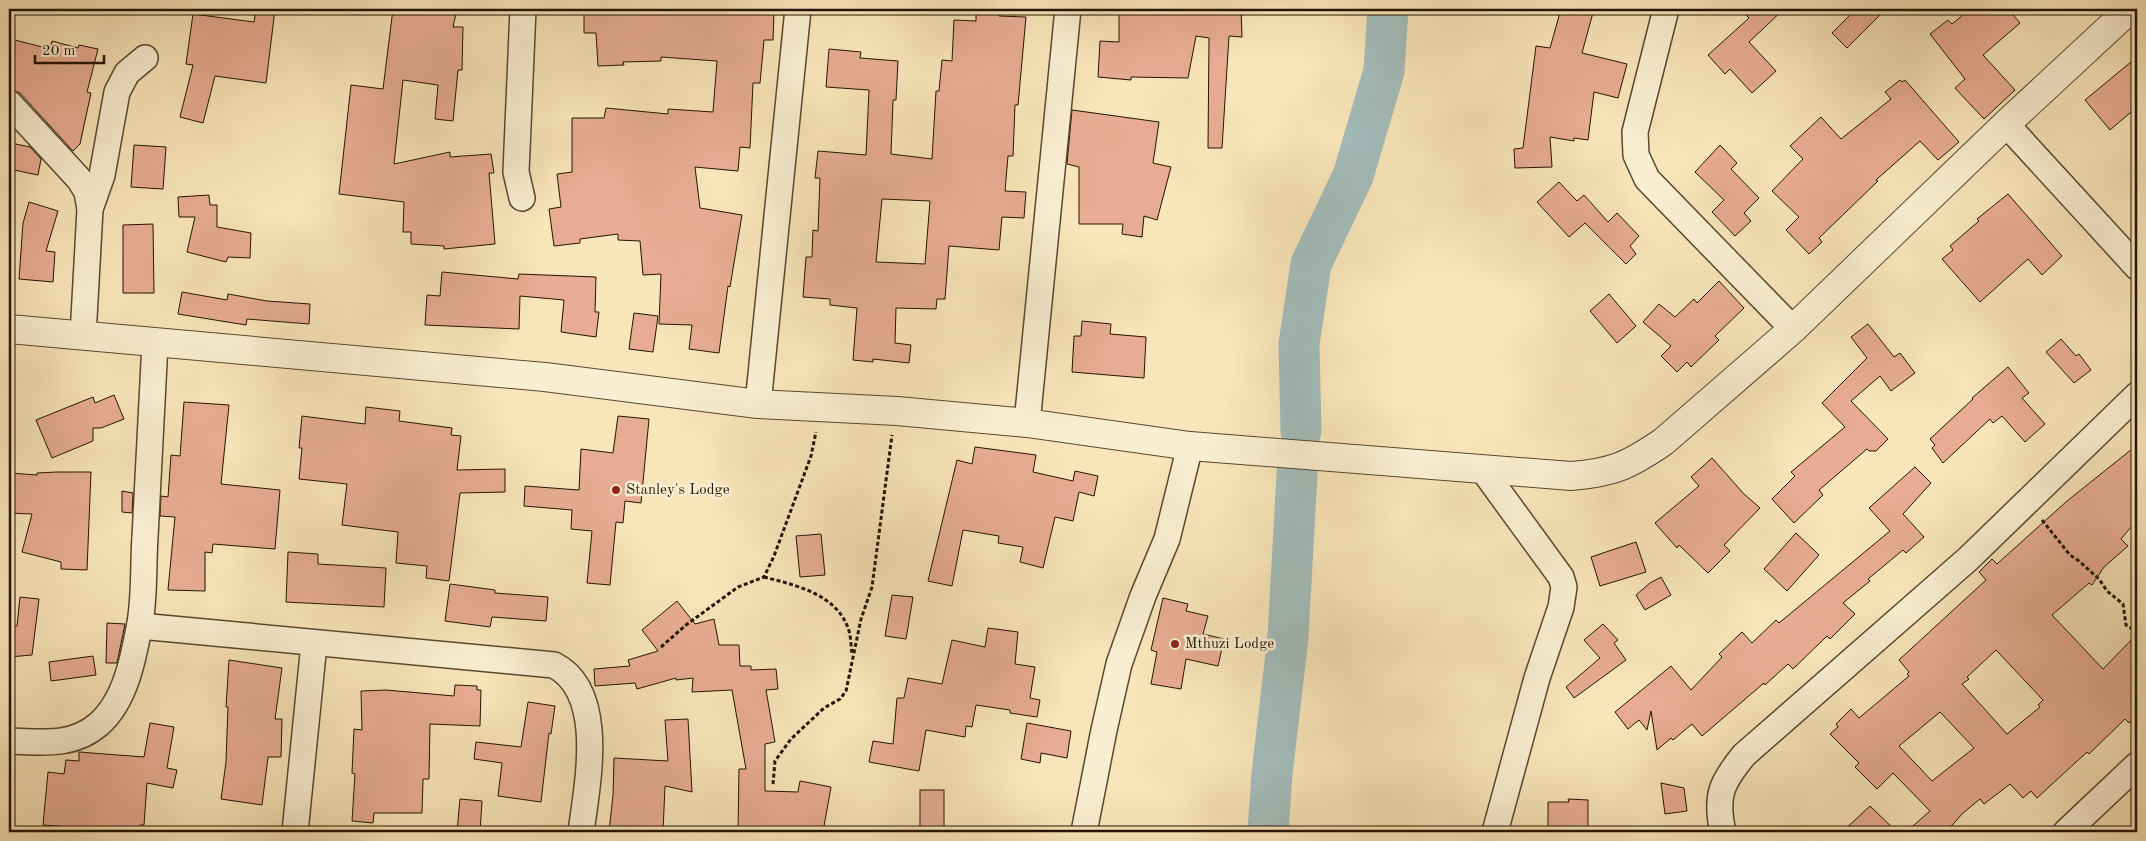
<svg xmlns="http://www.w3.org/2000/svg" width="2146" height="841" viewBox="0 0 2146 841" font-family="'Old Standard TT',serif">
	<rect width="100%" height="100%" fill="#f8e5b9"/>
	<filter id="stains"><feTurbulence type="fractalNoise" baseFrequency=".004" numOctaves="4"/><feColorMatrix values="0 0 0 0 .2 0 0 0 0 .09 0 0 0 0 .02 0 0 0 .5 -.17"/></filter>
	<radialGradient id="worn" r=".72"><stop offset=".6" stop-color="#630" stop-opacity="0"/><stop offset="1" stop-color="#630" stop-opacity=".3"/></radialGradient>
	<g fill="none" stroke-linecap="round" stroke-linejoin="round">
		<!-- river -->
		<g stroke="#a3bcbb" stroke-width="41">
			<path d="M1301,431L1299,344L1311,264L1353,176L1384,71L1388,9"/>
			<path d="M1268,832L1272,774L1288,637L1297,474"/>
		</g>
	</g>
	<!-- building -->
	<g fill="#e7ac93" stroke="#231300" fill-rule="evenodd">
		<path d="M256,9H275L266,83L215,76L203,123L180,117L193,65L186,64L193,14L254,22Z"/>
		<path d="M393,9H457L453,27H463L462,70H458L453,121L435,119L438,85L403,80L394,164L450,152V157L491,154L494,173H489L495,244L444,249V246L411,244V232H403L404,202L339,194L351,85L383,89Z"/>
		<path d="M626,9L774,11L773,40H764L760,83H753L750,148L740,147L738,171L695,167L700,208L742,215L730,287L728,286L719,353L689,349L692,325L659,324L661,274L643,275L640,241L618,240V234L580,239V243L554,246L549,209L561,207L557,174L572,172V118H604L606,108L668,114V109L713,112L717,61L661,57V61L623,62L624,65L598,66L596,33H584V12L626,11Z"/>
		<path d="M976,9H999V16L1026,17L1018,105H1015L1013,156H1008L1005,191L1026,192L1024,218L1002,217L999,250L949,246L945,299H937L936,309L896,308L895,343L911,345L909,363L873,359V362L853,360L857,308L830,305V299L803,297L806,257H812L813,230L818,231L820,178H815L818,151L866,155L869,90L826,87L829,49L861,52L860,58L898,61L896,100H893L891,154L932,159L936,91H939L942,60L952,61L954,20L976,21ZM882,199L930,201L925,264L876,262Z"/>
		<path d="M1119,9H1241L1242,37L1229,36L1222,148H1208L1209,38L1196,36L1188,78L1131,77V80L1098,77L1100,41L1119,42Z"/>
		<path d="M1561,9H1594L1582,53L1627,64L1618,98L1594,92L1588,140L1574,138V141L1550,137L1552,167L1515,168L1514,149L1523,148L1536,46L1550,48Z"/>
		<path d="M1741,9H1784L1749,42L1776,71L1752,93L1730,69L1725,74L1708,55L1749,18Z"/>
		<path d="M1856,9H1886L1847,48L1832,33Z"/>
		<path d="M1970,9H2008L2020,23L1983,55L2015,90L1984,119L1955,88L1965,79L1930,34L1948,20L1952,24Z"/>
		<path d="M11,39L50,49L52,41L78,48L79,45L98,49L87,92L91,93L80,144L73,151L20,93L9,89V49Z"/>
		<path d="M2137,57V107L2110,130L2085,100Z"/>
		<path d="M1900,80L1902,82L1905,80L1959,142L1938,160L1920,141L1876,180L1878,181L1819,238L1822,242L1809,254L1786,230L1799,217L1772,191L1803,159L1790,146L1821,117L1841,139L1891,99L1885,92Z"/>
		<path d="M1072,110L1159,122L1153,163L1171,167L1157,220L1144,216L1142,237L1122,234L1123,224H1079V167L1067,164Z"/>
		<path d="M11,143L30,147L41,159L38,175L9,169Z"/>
		<path d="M134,145L166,147L163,189L131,187Z"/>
		<path d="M1720,145L1737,163L1731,169L1759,198L1744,213L1751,221L1735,236L1712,212L1724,200L1695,172Z"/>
		<path d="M1559,182L1577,201L1584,195L1608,222L1617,213L1639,236L1630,246L1636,254L1626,264L1585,223L1569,237L1537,202Z"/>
		<path d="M2008,194L2062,256L2042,275L2028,259L1980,302L1942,259L1953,250L1950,246L1979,221L1977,219Z"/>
		<path d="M209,195L210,205H217V227L251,233L250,258L228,257L226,262L187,252L195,217H179L178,197Z"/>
		<path d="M29,202L58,211L46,251L55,252L53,282L19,279L23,223Z"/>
		<path d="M153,224L154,293H123V225Z"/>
		<path d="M442,272L518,279L519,274L596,277L595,312H599L596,337L561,332L564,300L520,296L519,329L425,325L427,295L440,296Z"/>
		<path d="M1719,281L1744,308L1715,336L1719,340L1691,367L1687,362L1677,372L1661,356L1671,346L1643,322L1659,304L1675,317L1694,299L1697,303Z"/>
		<path d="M182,292L227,300L228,294L267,301L310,304L309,324L247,319L246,325L178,314Z"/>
		<path d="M1609,294L1636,326L1617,343L1590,311Z"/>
		<path d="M634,313L658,316L653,352L629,349Z"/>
		<path d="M1082,321L1111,324L1110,334L1146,337L1144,378L1072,372L1074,336H1081Z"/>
		<path d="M1868,324L1894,357L1900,353L1915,373L1891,391L1880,376L1851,401L1888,439L1876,451H1869L1867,449L1819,490L1823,495L1794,523L1772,499L1795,476L1791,472L1845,427L1822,403L1867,358L1851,337Z"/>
		<path d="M2061,339L2076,356L2079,354L2091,370L2074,383L2046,352Z"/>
		<path d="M2008,367L2029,393L2022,398L2045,424L2025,442L2002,416L1993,423L1990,419L1943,463L1932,448L1935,445L1930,439L1973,399L1972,398Z"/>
		<path d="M114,395L124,419L101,428H93V441L52,458L36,420L93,397L95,403Z"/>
		<path d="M184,402L229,405L221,484L280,490L275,549L213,544L212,553L205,552V591L168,590L175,517L160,516L161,496L168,497L171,455L180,456Z"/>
		<path d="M366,407L400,411L399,421L452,428L451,435L461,436L457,470L505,469V492L460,493L449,581L426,578L427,566L396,563L398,532L342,525L347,484L299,479L302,448H299L302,416L365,424Z"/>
		<path d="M618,416L649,419L641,503L625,501L623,523L616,522L610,585L587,583L592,531L571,529L572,510L524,506L525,486L579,490L581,449L613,453Z"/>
		<path d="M2137,445V520L2121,539L2128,546L2104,567L2092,585L2089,583L2052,615L2103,669L2137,634V714L2129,723L2125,719L2089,754L2087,752L2037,798L2031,791L2023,798L2010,784L1984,804L1980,799L1963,813L1946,832H1906L1930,811L1893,773L1877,789L1855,767L1859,763L1830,734L1838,727L1836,724L1851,709L1859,718L1909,676L1907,674L1909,672L1899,660L1986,580L1979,572L1992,559L1997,564L2067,501ZM1996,650L2043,700L2038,705L2040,707L2007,734L1962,684L1969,679L1967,677ZM1940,712L1974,748L1932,781L1899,746Z"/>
		<path d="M975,447L1036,455L1033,472L1073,481L1075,471L1098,476L1094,496L1079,492L1073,521L1055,517L1043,568L1020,562L1023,547L998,543L999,536L963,530L952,586L928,581L957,460L972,464Z"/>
		<path d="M1712,458L1744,494L1760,508L1724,545L1730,551L1708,573L1679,545L1677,548L1655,523L1699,486L1691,477Z"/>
		<path d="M1915,467L1931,483L1903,514L1924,537L1906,553L1903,550L1868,579L1870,581L1843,603L1855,614L1830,639L1827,636L1793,669L1788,664L1765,685L1764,683L1702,736L1692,724L1673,740L1671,738L1657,750L1651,711L1647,730L1639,720L1628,729L1615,712L1671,666L1691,690L1722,657L1719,654L1742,632L1752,643L1776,620L1779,623L1890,531L1869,508Z"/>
		<path d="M57,472H91L87,570L61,569V562L22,552L32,514L9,513L11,491H9V473L37,475V473Z"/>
		<path d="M122,491L133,493L132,513L122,512Z"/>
		<path d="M1796,533L1819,555L1787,591L1764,569Z"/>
		<path d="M821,534L825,575L800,577L796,536Z"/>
		<path d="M1636,542L1646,572L1600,586L1591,557Z"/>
		<path d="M288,552L318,554V564L386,568L384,607L286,602Z"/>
		<path d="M1661,577L1671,595L1645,610L1636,595L1650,583Z"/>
		<path d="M450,584L495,590V593L548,597L546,621L492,617L490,627L445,621Z"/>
		<path d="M892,595L913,597L906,639L885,636Z"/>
		<path d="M20,597L39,599L32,655L9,657V626H17Z"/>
		<path d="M1163,598L1188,604L1186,611L1208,616L1203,634L1224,639L1218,666L1186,659L1181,689L1151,684L1157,652L1151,650Z"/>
		<path d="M677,601L695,624L714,619L719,645H739L740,666H751V670L776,669L778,689L766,690L775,742L765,744V791L798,792L800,781L831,787L823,832H738L739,769H746L732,690L692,692L693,678L676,680V678L637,689L635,683L595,686L594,669L630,666L628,660L658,651L642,630Z"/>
		<path d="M107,623L125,624L117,663H106Z"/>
		<path d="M1603,624L1618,640L1614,643L1626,660L1574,698L1566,687L1600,658L1584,640Z"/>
		<path d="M988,628L1018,632L1015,664L1035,667L1030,698L1040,700L1037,717L1010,713V710L976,705L972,727L966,726L965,737L926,730L919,771L869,762L873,741L893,744L897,698H904L908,678L942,684L952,640L985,647Z"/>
		<path d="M93,656L96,675L51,681L49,662Z"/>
		<path d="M229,660L282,668L275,719H282L281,757H268L262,805L221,799L226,762L228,707H226Z"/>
		<path d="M455,685L477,686V690H481L480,726L430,724L429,779H423L422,813H374L373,823L352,821L355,774L352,773L354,729L362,730L361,691L386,690L454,696Z"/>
		<path d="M528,702L555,706L551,734L549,733L541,802L498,796L502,763L474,759L476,742L521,747Z"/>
		<path d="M688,719L692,792L665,786L663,832H609L613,795L614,758L668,761L665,720Z"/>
		<path d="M150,723L174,727L167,768L177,770L173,788L147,783L144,825H140V832L43,825L48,772L64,774L66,760L79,761V752L144,757Z"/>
		<path d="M1027,723L1071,731L1067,758L1041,753L1040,763L1021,759Z"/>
		<path d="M1661,783L1684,788L1687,811L1665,814Z"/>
		<rect x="920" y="790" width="24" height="42"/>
		<path d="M460,799L482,801L480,832H457Z"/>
		<path d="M1568,799L1588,800V830L1548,829V802H1569Z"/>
		<path d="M1870,806L1897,832H1842Z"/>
	</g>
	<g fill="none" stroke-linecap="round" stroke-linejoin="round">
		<!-- minor casing -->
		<g stroke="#58482e" stroke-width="28">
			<g id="minor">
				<path d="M1666,9L1635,132L1636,155L1647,179L1793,329"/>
				<path d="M9,103L79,179L87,192L90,209"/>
				<path d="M2006,124L2137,267"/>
				<path d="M522,198L516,172L523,9"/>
				<path d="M83,336L90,209L102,175L117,92L127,73L145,58"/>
				<path d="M758,404L798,9"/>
				<path d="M1027,423L1068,9"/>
				<path d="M1483,470L1561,577L1564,587L1561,607L1537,678L1495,832"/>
				<path d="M140,626L554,665C607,692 587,785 581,832"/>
				<path d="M9,741C41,742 73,747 99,724C125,701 133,660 139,628C145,602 143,564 145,537C148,472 152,408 155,343"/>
				<path d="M295,832L314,644"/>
				<path d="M1084,832L1104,730L1119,664L1143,596L1167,539L1190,446"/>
				<path d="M1723,832C1715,796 1721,783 1744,755L1968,559L2137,395"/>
				<path d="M2066,832L2137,765"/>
			</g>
		</g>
		<!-- tertiary casing -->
		<g stroke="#58482e" stroke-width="30">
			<path id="tertiary" d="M9,329L545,377L758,404L897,411L1027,423L1190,446L1571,476C1613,473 1629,465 1663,442L1793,329L2006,124L2130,9"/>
		</g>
		<!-- path -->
		<g stroke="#231300" stroke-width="3" stroke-dasharray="4 2.5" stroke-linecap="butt">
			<path d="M2042,520L2070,555L2079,561L2099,579L2107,591L2123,604L2126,625L2137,632"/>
			<path d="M764,577C795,585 838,594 849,631C851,638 851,647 852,654"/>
			<path d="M661,647L686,625L738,587L764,577L774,556L811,456L816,432"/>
			<path d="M773,784L775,761L791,739L824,708L840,699L846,691L861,619L872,587L892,435"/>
		</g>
		<!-- minor -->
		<use href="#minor" stroke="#faeed2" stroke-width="25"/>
		<!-- tertiary -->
		<use href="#tertiary" stroke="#faeed2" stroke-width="28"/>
	</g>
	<!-- markers -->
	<g fill="#8f2418" stroke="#faeed2" stroke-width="2">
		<circle cx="616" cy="490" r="5"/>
		<circle cx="1175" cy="644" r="5"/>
	</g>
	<g text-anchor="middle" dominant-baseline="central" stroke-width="5" stroke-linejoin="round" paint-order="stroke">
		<!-- poi labels -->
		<g font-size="15" fill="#231300" stroke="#faeed2" text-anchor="start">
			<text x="626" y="490">Stanley's Lodge</text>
			<text x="1185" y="644">Mthuzi Lodge</text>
		</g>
	</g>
	<!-- margin -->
	<rect width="2146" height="841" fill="none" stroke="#f8e5b9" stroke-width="30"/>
	<rect x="10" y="10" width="2126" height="821" fill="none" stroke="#231300" stroke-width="2.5"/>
	<rect x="15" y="15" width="2116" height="811" fill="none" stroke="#231300"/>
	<!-- scale -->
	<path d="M35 55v8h69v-8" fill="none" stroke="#231300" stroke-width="2.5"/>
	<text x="42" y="55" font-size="15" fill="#231300" stroke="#faeed2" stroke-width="4" paint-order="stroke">20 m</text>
	<rect width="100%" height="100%" filter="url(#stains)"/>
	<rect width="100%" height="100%" fill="url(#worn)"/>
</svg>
